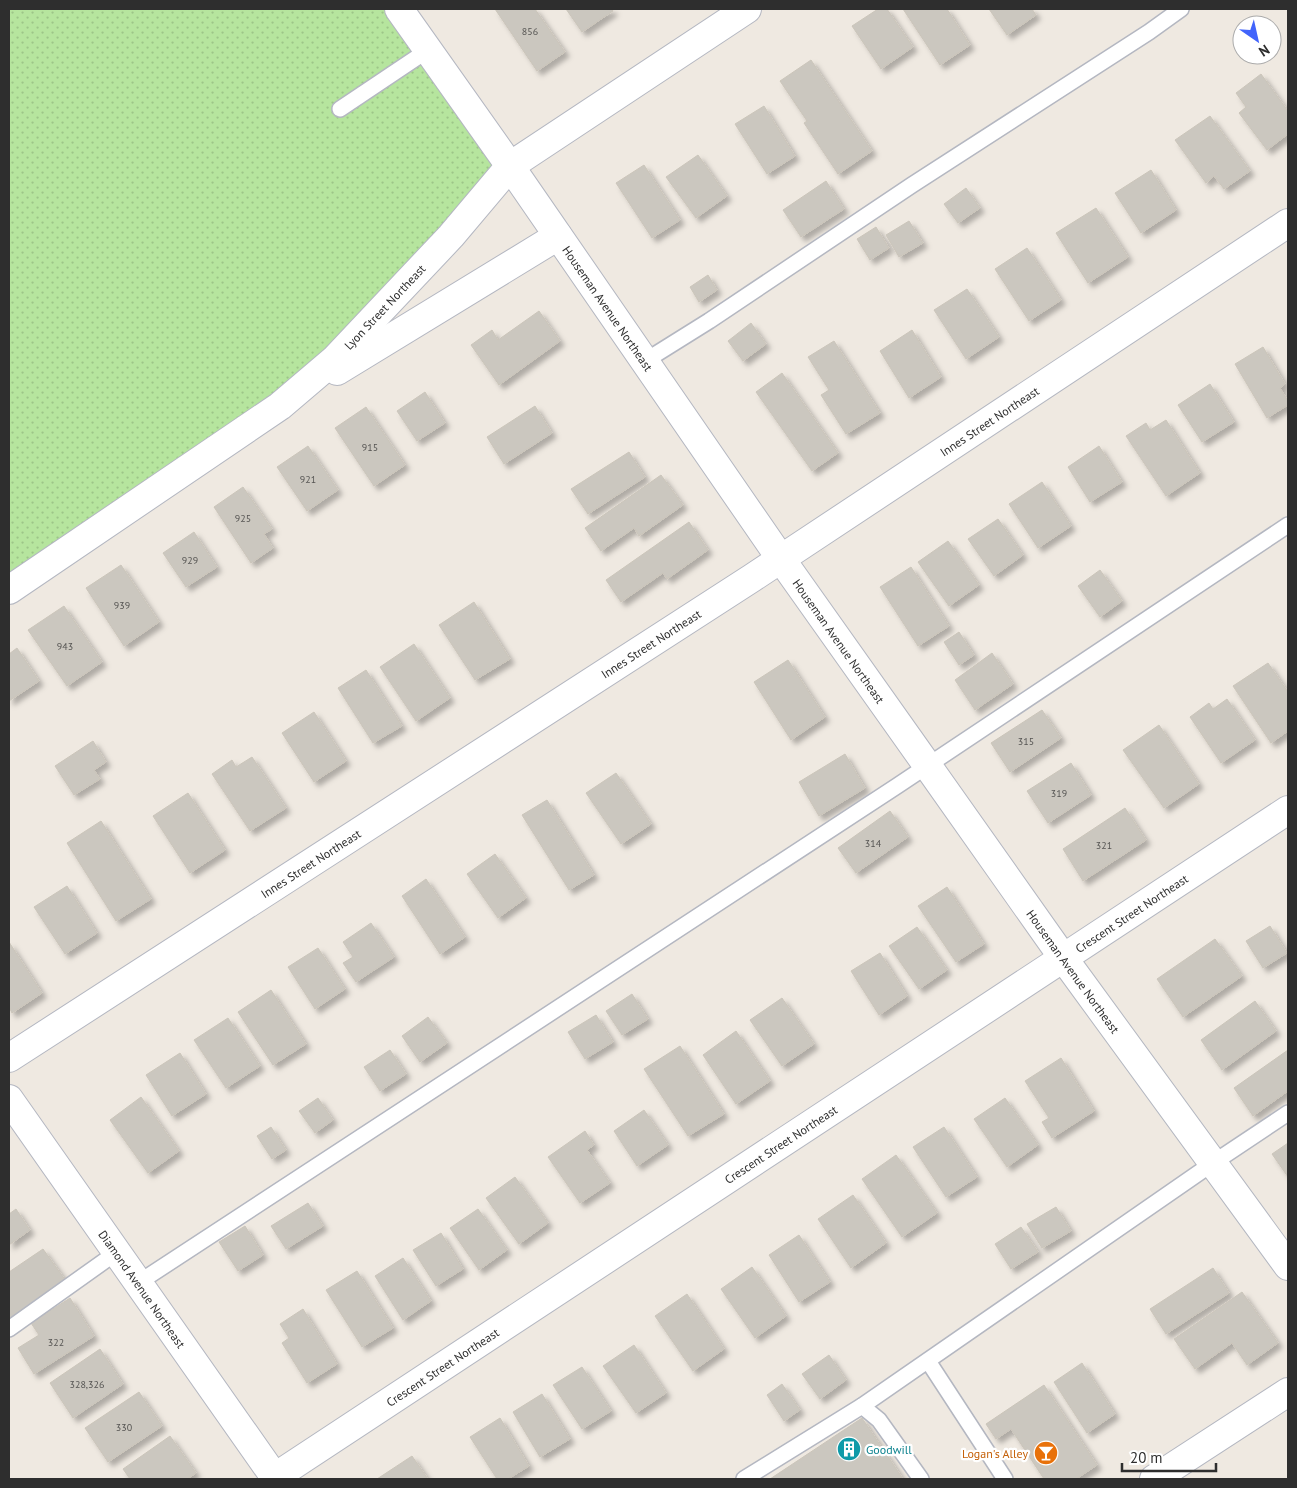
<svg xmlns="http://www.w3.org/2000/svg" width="1297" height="1488" viewBox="0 0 1297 1488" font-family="'PT Sans',sans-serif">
	<defs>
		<pattern id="green-dots" width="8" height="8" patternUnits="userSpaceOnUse" patternTransform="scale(1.25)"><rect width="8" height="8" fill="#b6e59e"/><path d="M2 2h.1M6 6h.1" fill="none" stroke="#9dc588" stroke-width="1.8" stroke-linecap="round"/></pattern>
		<filter id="shadow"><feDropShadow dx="4.5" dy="4.5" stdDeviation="2.5" flood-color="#0004"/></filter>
	</defs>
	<rect width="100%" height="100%" fill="#efe9e1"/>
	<!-- green -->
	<path fill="url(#green-dots)" d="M9,9H399L510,166L334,360L9,590Z"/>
	<!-- building -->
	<g fill="#cbc7bf" stroke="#cbc5ba" filter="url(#shadow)">
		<path d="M495,9H535L565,52L537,71Z"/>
		<path d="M566,9H612L613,11L582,32Z"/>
		<path d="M878,9H887L913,47L881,69L852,26Z"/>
		<path d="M903,9H947L970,45L940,65Z"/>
		<path d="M989,9H1032L1036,15L1007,35Z"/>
		<path d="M811,60L872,151L838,174L804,123L807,121L780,81Z"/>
		<path d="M1261,74L1288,111V134L1267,150L1239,113L1246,107L1236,93Z"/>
		<path d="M764,106L795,156L767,174L735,124Z"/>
		<path d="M1210,116L1250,171L1224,189L1214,176L1206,183L1175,140Z"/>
		<path d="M698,155L727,196L696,218L666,177Z"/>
		<path d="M644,165L680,220L652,238L616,183Z"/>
		<path d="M1151,170L1176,210L1141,233L1115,193Z"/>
		<path d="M826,181L844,209L801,237L783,210Z"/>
		<path d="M966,188L980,208L958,223L944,204Z"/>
		<path d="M1096,208L1128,257L1088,283L1056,233Z"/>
		<path d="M909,221L923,243L899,257L886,235Z"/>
		<path d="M876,227L889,248L870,260L857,239Z"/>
		<path d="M1027,248L1061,300L1029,321L995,269Z"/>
		<path d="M708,275L717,290L699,302L690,287Z"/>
		<path d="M967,289L999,337L966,359L934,310Z"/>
		<path d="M539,311L560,341L499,385L471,345L492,330L498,340Z"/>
		<path d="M751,323L766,344L743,361L728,341Z"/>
		<path d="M912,330L941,377L909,398L880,351Z"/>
		<path d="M834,341L880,413L846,434L821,395L829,390L808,357Z"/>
		<path d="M1263,347L1285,384L1280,388L1288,401V405L1267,418L1235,364Z"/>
		<path d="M782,373L838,453L812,471L756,392Z"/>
		<path d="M1210,384L1234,422L1202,442L1178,405Z"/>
		<path d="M425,392L445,423L417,441L397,411Z"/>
		<path d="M535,406L552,433L504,464L487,437Z"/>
		<path d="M366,407L405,465L374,486L335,428Z"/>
		<path d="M1166,420L1200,473L1166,496L1126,436L1146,423L1150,430Z"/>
		<path d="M308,446L338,490L307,511L277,467Z"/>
		<path d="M1099,446L1122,482L1090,502L1068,467Z"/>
		<path d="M629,452L645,477L588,514L571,489Z"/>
		<path d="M661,475L683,505L639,536L634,528L601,551L585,528Z"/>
		<path d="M1042,482L1071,526L1038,548L1009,504Z"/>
		<path d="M243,487L272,529L264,534L273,548L251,563L214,507Z"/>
		<path d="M998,519L1023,555L994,576L968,539Z"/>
		<path d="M689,522L708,550L667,579L663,573L621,602L606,580Z"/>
		<path d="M194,532L217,567L186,587L163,553Z"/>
		<path d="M948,541L979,585L949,606L918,562Z"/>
		<path d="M121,565L159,622L124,646L86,588Z"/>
		<path d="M911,567L949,626L918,646L880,587Z"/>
		<path d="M1100,570L1122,601L1100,617L1078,586Z"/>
		<path d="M474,602L510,659L475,680L439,625Z"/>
		<path d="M64,606L102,662L67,686L28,630Z"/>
		<path d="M959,632L974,655L959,665L944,642Z"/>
		<path d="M414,644L450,698L416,721L380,667Z"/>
		<path d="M17,648L39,681L9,701V654Z"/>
		<path d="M992,653L1013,684L975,710L955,680Z"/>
		<path d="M788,660L825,717L791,740L754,682Z"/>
		<path d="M1268,663L1288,692V731L1271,743L1233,686Z"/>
		<path d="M366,670L402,726L373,743L338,688Z"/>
		<path d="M1227,699L1255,740L1221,763L1190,717L1209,703L1213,709Z"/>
		<path d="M1042,710L1061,738L1010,772L991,743Z"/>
		<path d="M314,712L346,761L314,782L282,733Z"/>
		<path d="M1159,725L1199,784L1164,808L1123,750Z"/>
		<path d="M93,741L106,762L94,770L100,779L74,795L55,766Z"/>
		<path d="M845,754L865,788L819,816L799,782Z"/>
		<path d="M252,757L286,808L250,831L212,774L232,760L236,767Z"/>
		<path d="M1071,763L1091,795L1048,823L1027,791Z"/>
		<path d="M616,773L651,824L621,844L586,793Z"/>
		<path d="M188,793L225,850L190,873L153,816Z"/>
		<path d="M547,800L594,875L569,890L522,815Z"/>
		<path d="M1125,808L1146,840L1083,881L1063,849Z"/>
		<path d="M890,811L908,837L856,873L838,848Z"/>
		<path d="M101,821L151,899L116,921L67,843Z"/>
		<path d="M495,854L526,898L498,918L467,874Z"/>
		<path d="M426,879L465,937L440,954L402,896Z"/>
		<path d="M67,886L97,933L65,954L34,907Z"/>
		<path d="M947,887L984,944L956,962L918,906Z"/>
		<path d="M371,923L394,957L356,982L343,963L353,957L343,942Z"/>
		<path d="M1270,926L1287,953L1263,968L1246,941Z"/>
		<path d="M917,927L947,970L919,989L889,946Z"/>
		<path d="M1215,939L1242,976L1183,1017L1157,979Z"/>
		<path d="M9,942L42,993L12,1013L9,1007Z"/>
		<path d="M318,948L345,989L315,1009L288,967Z"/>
		<path d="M880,953L907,996L879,1015L851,971Z"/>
		<path d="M271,990L306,1044L273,1065L238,1012Z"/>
		<path d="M632,994L648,1019L622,1035L606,1011Z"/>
		<path d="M782,998L814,1044L782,1066L750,1020Z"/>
		<path d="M1255,1001L1276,1031L1222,1070L1201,1040Z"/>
		<path d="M596,1015L613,1042L585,1059L568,1032Z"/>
		<path d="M428,1017L447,1043L420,1062L402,1036Z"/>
		<path d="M228,1018L260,1066L226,1088L194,1040Z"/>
		<path d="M736,1031L770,1081L736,1104L703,1055Z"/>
		<path d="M680,1046L724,1114L688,1136L644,1069Z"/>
		<path d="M390,1050L406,1074L380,1091L364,1067Z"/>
		<path d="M1288,1050V1091L1253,1116L1234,1088Z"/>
		<path d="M180,1053L206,1094L172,1116L146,1075Z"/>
		<path d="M1061,1058L1094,1111L1052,1138L1042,1122L1049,1118L1025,1081Z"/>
		<path d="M141,1097L179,1151L148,1173L110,1120Z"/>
		<path d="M318,1098L333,1120L315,1133L299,1111Z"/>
		<path d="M1005,1098L1038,1145L1007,1167L974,1119Z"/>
		<path d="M644,1110L668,1145L637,1166L614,1131Z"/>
		<path d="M271,1127L286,1150L272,1159L257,1136Z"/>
		<path d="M944,1127L977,1177L946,1197L913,1147Z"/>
		<path d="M585,1131L594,1145L587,1150L610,1183L580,1203L548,1157Z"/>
		<path d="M1288,1143V1177L1272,1154Z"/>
		<path d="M896,1155L937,1213L902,1237L862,1179Z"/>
		<path d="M515,1177L548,1223L519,1244L486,1198Z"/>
		<path d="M853,1195L886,1243L851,1268L818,1219Z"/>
		<path d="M308,1203L323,1226L286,1249L271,1226Z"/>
		<path d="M1056,1207L1071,1231L1042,1248L1027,1224Z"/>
		<path d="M16,1209L30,1230L9,1245V1214Z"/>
		<path d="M478,1209L507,1250L479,1270L450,1228Z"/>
		<path d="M245,1226L263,1255L238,1271L219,1242Z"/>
		<path d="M1021,1227L1038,1252L1011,1269L995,1244Z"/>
		<path d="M441,1233L463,1269L436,1286L413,1250Z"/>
		<path d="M799,1235L830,1282L799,1302L769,1255Z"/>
		<path d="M43,1249L66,1281L9,1320V1272Z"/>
		<path d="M403,1258L431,1301L403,1320L375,1276Z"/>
		<path d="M752,1267L786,1316L755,1338L721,1289Z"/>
		<path d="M1213,1268L1229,1293L1166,1334L1150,1309Z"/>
		<path d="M357,1271L393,1328L362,1347L326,1290Z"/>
		<path d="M1242,1292L1278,1343L1247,1365L1232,1343L1195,1369L1174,1339Z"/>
		<path d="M687,1294L724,1349L693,1371L655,1316Z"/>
		<path d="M70,1298L94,1336L34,1374L18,1348L39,1335L31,1323Z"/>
		<path d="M303,1309L337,1364L307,1383L282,1343L289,1338L280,1324Z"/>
		<path d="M634,1345L666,1393L636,1413L603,1366Z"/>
		<path d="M100,1349L123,1384L73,1418L50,1383Z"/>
		<path d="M829,1355L846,1380L820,1399L802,1374Z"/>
		<path d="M1082,1363L1115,1414L1087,1433L1054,1382Z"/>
		<path d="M582,1367L611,1411L582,1429L553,1385Z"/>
		<path d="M782,1384L800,1410L784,1421L767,1395Z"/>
		<path d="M1044,1385L1097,1465L1076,1479H1044L1011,1429L996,1439L986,1424Z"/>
		<path d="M139,1392L162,1426L108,1462L85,1428Z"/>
		<path d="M542,1394L570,1439L540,1457L513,1412Z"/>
		<path d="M500,1418L529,1466L508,1479H497L470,1437Z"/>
		<path d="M862,1418L903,1479H770Z"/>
		<path d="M170,1436L196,1473L187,1479H130L123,1469Z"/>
		<path d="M412,1456L428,1479H377Z"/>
	</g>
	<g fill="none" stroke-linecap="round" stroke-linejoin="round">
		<!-- lane casing -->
		<g stroke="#b4b7c1" stroke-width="18">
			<g id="lane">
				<path d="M340,109L428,50"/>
				<path d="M645,361L709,321L912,185L1149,32L1181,9"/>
				<path d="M138,1283L897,786L1288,525"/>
				<path d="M9,1329L117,1252"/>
				<path d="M928,1361L1005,1479"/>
				<path d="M862,1406L879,1420L921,1479"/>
				<path d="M744,1479L862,1406L1213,1163L1288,1113"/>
			</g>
		</g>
		<!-- street casing -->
		<g stroke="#b4b7c1" stroke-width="30">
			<g id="street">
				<path id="s1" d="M399,9L510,166L781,559L927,765L1064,959L1288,1266"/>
				<path id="s2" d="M9,1058L752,578L1288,223"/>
				<path id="s3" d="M272,1479L1288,810"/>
			</g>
		</g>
		<!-- secondary casing -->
		<g stroke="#b4b7c1" stroke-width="30">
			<g id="secondary">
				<path d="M337,371L558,236"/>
				<path id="s4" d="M9,590L280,406L334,360L451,236L510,166L747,9"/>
				<path id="s5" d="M9,1099L276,1479"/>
				<path d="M1154,1479L1288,1392"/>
			</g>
		</g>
		<!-- lane -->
		<use href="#lane" stroke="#fff" stroke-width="15"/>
		<!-- street -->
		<use href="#street" stroke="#fff" stroke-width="28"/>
		<!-- secondary -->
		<use href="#secondary" stroke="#fff" stroke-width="28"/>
	</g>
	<!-- icons -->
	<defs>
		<g id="building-disc" transform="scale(1.25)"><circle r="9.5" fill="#0f9aa8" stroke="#fff"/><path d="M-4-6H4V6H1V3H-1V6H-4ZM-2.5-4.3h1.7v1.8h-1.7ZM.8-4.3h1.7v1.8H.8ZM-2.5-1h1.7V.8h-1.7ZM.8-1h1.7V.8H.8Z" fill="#fff"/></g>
		<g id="bar-disc" transform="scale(1.25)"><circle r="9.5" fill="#e8710a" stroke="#fff"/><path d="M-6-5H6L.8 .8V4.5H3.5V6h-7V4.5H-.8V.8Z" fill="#fff"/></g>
	</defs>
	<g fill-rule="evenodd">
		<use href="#building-disc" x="849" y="1449"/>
		<use href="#bar-disc" x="1046" y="1453"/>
	</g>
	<g text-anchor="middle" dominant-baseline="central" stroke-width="4.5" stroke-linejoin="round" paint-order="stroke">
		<!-- number labels -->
		<g font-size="10" fill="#555452">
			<text x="530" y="31">856</text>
			<text x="370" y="447">915</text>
			<text x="308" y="479">921</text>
			<text x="243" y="518">925</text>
			<text x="190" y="560">929</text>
			<text x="122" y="605">939</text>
			<text x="65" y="646">943</text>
			<text x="1026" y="741">315</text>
			<text x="1059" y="793">319</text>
			<text x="873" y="843">314</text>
			<text x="1104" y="845">321</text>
			<text x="56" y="1342">322</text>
			<text x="87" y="1384">328,326</text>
			<text x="124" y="1427">330</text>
		</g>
		<!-- street labels -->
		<g font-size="12" fill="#2e2e2e" stroke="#fff">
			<text stroke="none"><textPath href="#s4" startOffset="472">Lyon Street Northeast</textPath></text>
			<text stroke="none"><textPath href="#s1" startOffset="365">Houseman Avenue Northeast</textPath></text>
			<text stroke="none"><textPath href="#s2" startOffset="1169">Innes Street Northeast</textPath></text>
			<text stroke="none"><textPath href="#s1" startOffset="770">Houseman Avenue Northeast</textPath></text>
			<text stroke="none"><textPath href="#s2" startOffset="764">Innes Street Northeast</textPath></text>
			<text stroke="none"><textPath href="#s2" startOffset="359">Innes Street Northeast</textPath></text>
			<text stroke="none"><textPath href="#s3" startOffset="1029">Crescent Street Northeast</textPath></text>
			<text stroke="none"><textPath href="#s1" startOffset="1175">Houseman Avenue Northeast</textPath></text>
			<text stroke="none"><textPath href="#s3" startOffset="609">Crescent Street Northeast</textPath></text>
			<text stroke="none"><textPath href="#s5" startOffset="232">Diamond Avenue Northeast</textPath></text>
			<text stroke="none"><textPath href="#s3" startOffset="204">Crescent Street Northeast</textPath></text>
		</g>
		<!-- culture labels -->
		<g font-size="12" fill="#0d838f" stroke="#fff" text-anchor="start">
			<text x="866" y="1449">Goodwill</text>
		</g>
		<!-- food labels -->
		<g font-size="12" fill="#c56008" stroke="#fff" text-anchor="end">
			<text x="1028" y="1453">Logan's Alley</text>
		</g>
	</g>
	<!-- border -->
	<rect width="1297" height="1488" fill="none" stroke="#2e2e2e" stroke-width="20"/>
	<!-- north arrow -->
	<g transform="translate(1257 40) rotate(146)"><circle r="24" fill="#ffffff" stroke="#ababab"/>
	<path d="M0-4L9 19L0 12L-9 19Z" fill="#4264fb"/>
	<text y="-8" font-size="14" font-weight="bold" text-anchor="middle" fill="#2e2e2e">N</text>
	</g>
	<!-- scale -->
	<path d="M1122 1463v8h94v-8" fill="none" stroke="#2e2e2e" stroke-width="2.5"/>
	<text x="1130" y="1463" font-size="15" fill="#2e2e2e" stroke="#ffffff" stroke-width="4" paint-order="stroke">20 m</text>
</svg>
